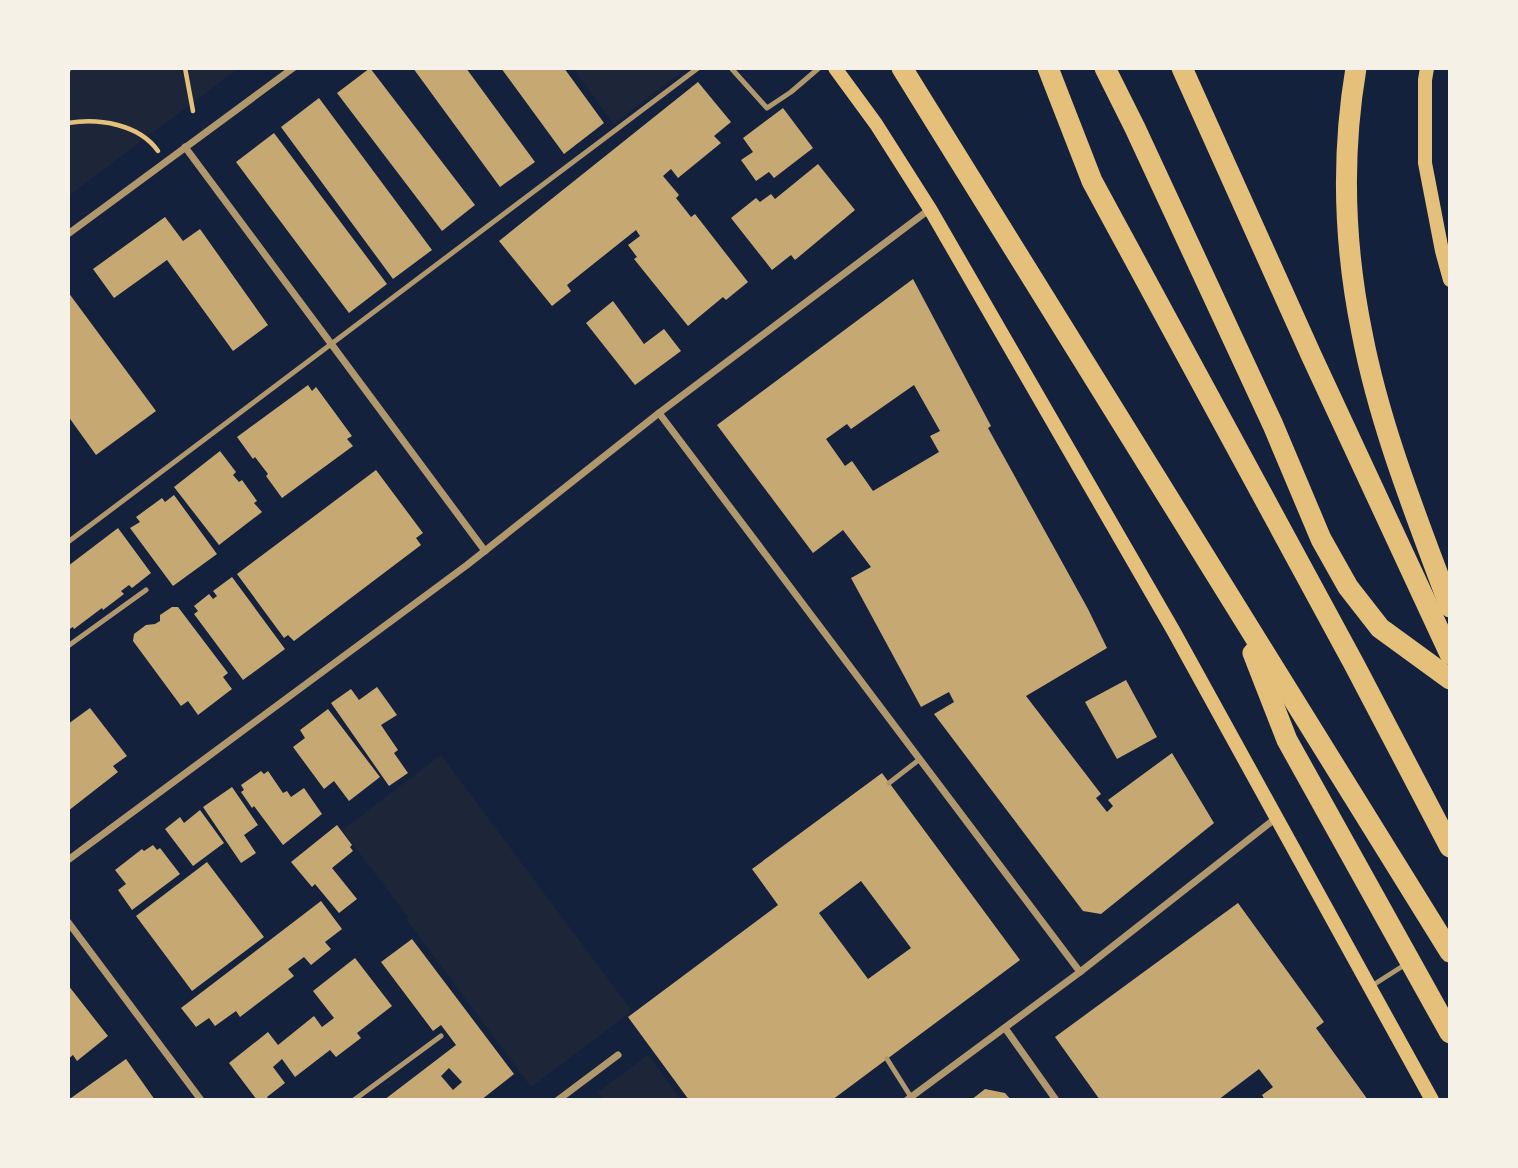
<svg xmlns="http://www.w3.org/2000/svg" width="1518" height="1168" viewBox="0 0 1518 1168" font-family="Karla,sans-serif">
	<rect width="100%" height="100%" fill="#14213d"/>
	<!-- green -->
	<g fill="#1d2539">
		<path d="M68,68H239L68,196Z"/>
		<path d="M573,68H686L614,124Z"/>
		<path d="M441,755L632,1011L531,1087L406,919L408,917L342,830Z"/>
		<path d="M648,1055L681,1100H604L598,1092Z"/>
	</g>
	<!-- building -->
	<g fill="#c6a872" fill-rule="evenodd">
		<path d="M370,68L475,205L442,231L337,93Z"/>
		<path d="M413,68H466L535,162L500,187Z"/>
		<path d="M501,68H564L604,123L564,154Z"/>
		<path d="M698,82L731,122L714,136L721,143L678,178L671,169L663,176L679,195L676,198L691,217L695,214L748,282L726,300L723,297L688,326L634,259L637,257L628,245L640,236L636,230L567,285L571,291L552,306L499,241Z"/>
		<path d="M319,98L432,250L393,279L281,127Z"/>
		<path d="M783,108L813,148L774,178L769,172L756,181L741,160L753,152L743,138Z"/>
		<path d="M274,133L387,284L349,313L236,162Z"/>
		<path d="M818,164L855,210L795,260L791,255L772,270L731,218L756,198L760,202L771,194L775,199Z"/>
		<path d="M165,217L183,241L200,229L268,325L233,351L167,260L114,298L93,269Z"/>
		<path d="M913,279L991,426L988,428L1088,609L1107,648L1026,696L1101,794L1096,798L1107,812L1113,806L1108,800L1172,753L1214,823L1101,914L1083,911L934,714L954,702L949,692L921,707L851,578L871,567L843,530L813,553L717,425ZM914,385L940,431L930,436L939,452L873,491L852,461L845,466L826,439L847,424L851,429Z"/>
		<path d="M68,292L156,411L96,455L68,416Z"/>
		<path d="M613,301L644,344L664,329L681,351L635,385L586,323Z"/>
		<path d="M308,385L312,391L316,387L352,436L347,439L353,446L282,498L266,476L268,474L255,457L253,459L237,437Z"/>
		<path d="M220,451L236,472L233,475L239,482L242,480L257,501L254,503L262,512L219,545L174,487Z"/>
		<path d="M376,470L423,533L416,538L421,545L294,641L288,635L284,638L237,574Z"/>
		<path d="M174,495L217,554L173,586L130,528L140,522L136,517L162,498L165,502Z"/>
		<path d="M118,528L151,573L132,588L129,585L121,591L124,594L103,610L102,608L74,629L73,627L68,630V566Z"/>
		<path d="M232,577L285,649L243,680L194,614L198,611L194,606L209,594L213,599L217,596L213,591Z"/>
		<path d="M172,607H178L228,673L223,677L232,689L198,715L188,701L181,706L133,641L134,634L146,625L155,624L160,621V615Z"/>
		<path d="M1126,680L1157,737L1117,759L1085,702Z"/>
		<path d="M377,687L397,715L381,725L398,750L394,753L408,773L389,786L331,703L351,689L359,700Z"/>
		<path d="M90,708L127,756L113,766L118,772L68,811V724Z"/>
		<path d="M328,709L380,777L349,801L334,781L324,789L293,747L305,738L300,730Z"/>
		<path d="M261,771L264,774L268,771L283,793L287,791L291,797L304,788L322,814L283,845L254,806L252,808L241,792L244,790L241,785Z"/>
		<path d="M882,773L1020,960L832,1100H689L628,1017L778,905L752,869ZM861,881L911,948L868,979L819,913Z"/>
		<path d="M232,787L258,825L244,835L256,853L241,863L203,807Z"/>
		<path d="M200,810L224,843L193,866L165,829L180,817L184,823Z"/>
		<path d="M337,825L352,845L350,847L353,851L332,868L357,899L339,913L315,884L312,887L291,862Z"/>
		<path d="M153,845L157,850L160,848L180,874L132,910L118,890L126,884L115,870L142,849L144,851Z"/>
		<path d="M207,862L264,937L192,991L136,916Z"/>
		<path d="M321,901L342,929L325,942L331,949L311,965L304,957L288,969L294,976L240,1017L236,1011L215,1026L209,1018L196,1027L181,1008Z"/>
		<path d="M1238,903L1324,1022L1316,1028L1368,1100H1265L1262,1095L1273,1087L1259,1069L1218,1100H1100L1055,1037Z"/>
		<path d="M412,939L514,1074L481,1100H384L456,1045L441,1025L433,1031L381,962ZM449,1068L462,1082L453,1090L441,1076Z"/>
		<path d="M355,958L392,1006L357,1033L361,1038L336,1057L330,1050L295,1077L282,1059L273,1067L285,1083L267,1097L269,1100H257L229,1063L268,1032L278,1045L314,1016L322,1027L334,1018L313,991Z"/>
		<path d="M68,985L108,1036L77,1061L73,1055L68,1059Z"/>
		<path d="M126,1059L155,1100H72L71,1098Z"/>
		<path d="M985,1089L1005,1093L1011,1100H971Z"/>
	</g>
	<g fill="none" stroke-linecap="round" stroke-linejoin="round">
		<!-- path -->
		<g stroke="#e5c07b" stroke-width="4.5">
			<path d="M185,68L193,111"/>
			<path d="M68,71L69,68"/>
			<path d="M68,123C99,118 139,124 158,151"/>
		</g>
		<!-- service -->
		<g stroke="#b1986c" stroke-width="5">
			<path d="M731,68L767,108L791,92L819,68"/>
			<path d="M68,542L698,68"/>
			<path d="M68,646L146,590"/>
			<path d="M889,783L920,759"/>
			<path d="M1370,987L1406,964"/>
			<path d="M887,1059L911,1097"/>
			<path d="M354,1100L441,1036"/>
		</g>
		<!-- minor -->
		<g stroke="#b1986c" stroke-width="7">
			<path d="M185,147L485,551"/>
			<path d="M68,234L293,68"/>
			<path d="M659,413L1080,972"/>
			<path d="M68,860L467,565L659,413L930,209"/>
			<path d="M68,922L201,1100"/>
			<path d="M1005,1028L1056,1100"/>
			<path d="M558,1100L618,1055"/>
			<path d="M907,1100L1080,972L1276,818"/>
		</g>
		<!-- secondary -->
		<g stroke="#e5c07b" stroke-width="14">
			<path d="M835,68L876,124L930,209L1173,630L1432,1100"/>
			<path d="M1427,68L1425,80V163L1442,251L1450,280"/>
		</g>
		<!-- motorway -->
		<g stroke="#e5c07b" stroke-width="21">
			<path d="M902,68L1450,952"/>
			<path d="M1048,68L1092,181L1354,664L1450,847"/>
			<path d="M1105,68L1135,128L1273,425L1321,539L1348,587L1380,628L1450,679"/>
			<path d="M1182,68L1312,357L1450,654"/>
			<path d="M1356,68C1341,157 1344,245 1362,333C1380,427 1417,518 1450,607"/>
			<path d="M1253,653L1287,740L1450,1033"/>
		</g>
	</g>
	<!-- border -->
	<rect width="1518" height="1168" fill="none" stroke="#f6f1e7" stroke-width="140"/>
</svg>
